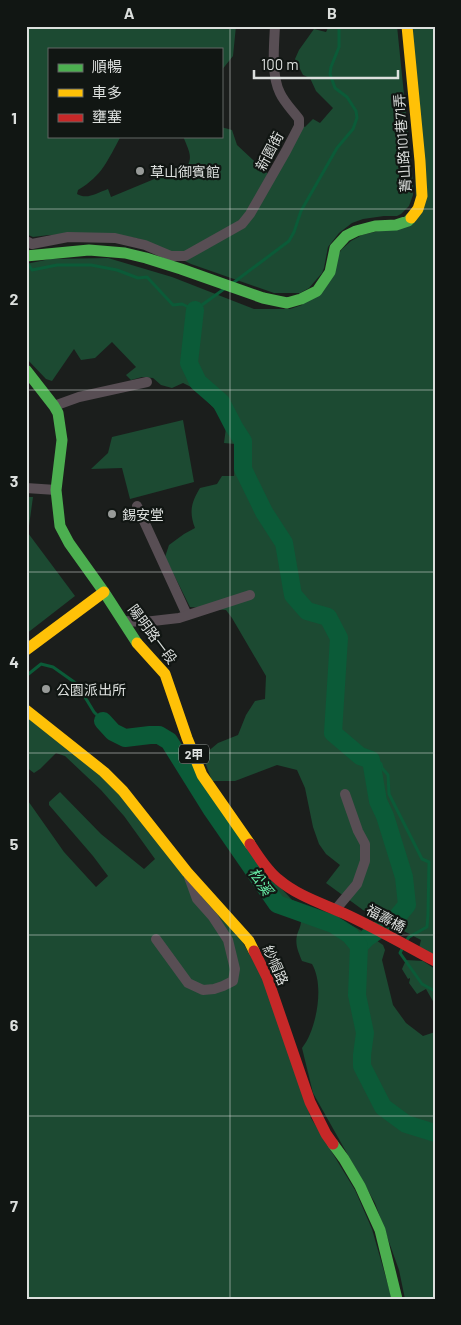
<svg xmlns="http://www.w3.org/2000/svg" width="461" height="1325" viewBox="0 0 461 1325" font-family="Barlow,'Noto Sans TC',sans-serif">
	<rect width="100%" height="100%" fill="#1b1e1c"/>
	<!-- green -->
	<g fill="#1c4a32">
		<path d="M26,26H236L233,56L221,71V49H49V136H121C107,161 103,175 78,190L77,194C87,200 97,193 108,189L111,197L164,175L181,174C195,159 190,154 183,136H221V127L232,130L237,145L268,174L301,125L305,127L313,119L320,123L333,108L316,91L310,78L303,75L295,59L299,50L314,29L326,32L329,26H397L413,183V195L409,206L401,214L397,216H384L363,219L352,223L339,233L328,247L324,268L322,273L309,288L300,293H274L191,264L140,239L115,234L49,235L33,237L26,234Z"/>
		<path d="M413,26H435V955L419,948L421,940L363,910L326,883L340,865L326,854L319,844L313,827L305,788L297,770L277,765L235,781H212L205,762L206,753L218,743L238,735L246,715L255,701L265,699L266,676L232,618L226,610L190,607L165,557L169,545L184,534L195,528C189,512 191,503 200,488L217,484L222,476H234L235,444L224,443L226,428L221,416L197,390L183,383L172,388L161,385L153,378L142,377L131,380L126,375L136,367L112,342L95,358L81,360L74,349L52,381L46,379L26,358V264L50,259L108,258L172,277L254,309H290L302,305L342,249L351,241L362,235L416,222Z"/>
		<path d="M183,420L194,482L130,499L122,468L91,469L108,453L112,437Z"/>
		<path d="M26,497H33L28,533L75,596L26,634Z"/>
		<path d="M26,716L103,775L236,931L264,979L311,1118L355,1190L372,1229L392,1299H26V798L64,852L96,887L108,876L93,856L49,805V802L60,792L101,834L144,869L155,859L124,816L101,790L65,756L56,753L40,769L34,773L26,767Z"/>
		<path d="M273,882L281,888L292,900L339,919L366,933L383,945L385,950L382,960L393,1005L406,1023L423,1036L435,1032V1299H405L399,1270L375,1203L313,1093L302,1048C305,1044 308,1039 310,1034C318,1015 323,983 312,964L302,961C298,951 294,943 298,932C300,927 301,925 301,920L283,912Z"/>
		<path d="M406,960L423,961L435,969L434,1003L426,989L417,994L409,983L410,979V978L408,979L402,969Z"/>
	</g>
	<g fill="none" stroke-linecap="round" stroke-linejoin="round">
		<!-- stream -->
		<g stroke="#0b5b38" stroke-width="3">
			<path d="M26,261L32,270L57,265H91L117,270L138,278L147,277L173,305L182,304L195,310L224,289"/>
			<path d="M233,283L289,241L294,232L301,211L337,148L353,129L357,118L356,111L347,97L335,88L330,74L331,67L339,47V26"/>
			<path d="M26,676L41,664L53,667L77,684L94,712L103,721"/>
			<path d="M371,760H376L381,764L382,768L388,775L389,794L422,859L429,862L428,914L427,927L409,937L406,941"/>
			<path d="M402,949L400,953L422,984L435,991"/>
		</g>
		<!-- river -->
		<g stroke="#0b5b38" stroke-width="18">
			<path d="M195,310L189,363L198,382L221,402L234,427L243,441V469L264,512L284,543L293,595L307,611L328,617L339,638L333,733L360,756L371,760L378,801L385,816L404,877L407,905L397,917L368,937L359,946"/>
			<path d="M103,721L113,732L125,738L150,735H159L169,741L212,810L277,904L333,924L350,935L359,946L357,995L365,1033L362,1055V1066L383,1107L406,1124L435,1133"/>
		</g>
		<!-- street -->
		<g stroke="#584e54" stroke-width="10">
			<path d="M26,241L32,244L68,237L115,238L145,245L171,256H185L242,224L250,214L286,151L299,126V119C293,111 284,102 280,93C271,75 274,46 275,26"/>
			<path d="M54,406L79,397L147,382"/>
			<path d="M26,488L56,490"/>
			<path d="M137,506L187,615"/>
			<path d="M123,621L144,622L179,618L250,595"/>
			<path d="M336,909L357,884L365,861V844L358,831L345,794"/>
			<path d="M156,939L188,983L203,990L214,989L223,986L233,981L235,969L228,940L213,917L197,899L189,877"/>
		</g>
		<!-- fast -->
		<g stroke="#4caf50" stroke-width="11">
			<path d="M26,256L89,250L125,253L146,258L181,269L263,298L287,303L301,299L317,291L330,272L335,248L346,236L356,231L375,226L396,225L408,221L411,218"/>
			<path d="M26,370L54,406L58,413L62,440L56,490L60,526L69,543L104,592L137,643"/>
			<path d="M333,1144L344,1159L360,1186L380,1230L397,1299"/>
		</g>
		<!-- slow -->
		<g stroke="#ffc107" stroke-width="11">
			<path d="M407,26L420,161L422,196L418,209L411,218"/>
			<path d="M137,643L165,674L187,738L202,775L250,844"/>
			<path d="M26,650L104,592"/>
			<path d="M26,710L104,772L123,791L187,872L249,941L254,951"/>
		</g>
		<!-- jam -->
		<g stroke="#c62828" stroke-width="11">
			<path d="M250,844C259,857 267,871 279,880C298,896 321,903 343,913C374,927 405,945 435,961"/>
			<path d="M254,951L267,977L310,1102L326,1134L333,1144"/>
		</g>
	</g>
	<!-- grid -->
	<path fill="none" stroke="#dcdfdd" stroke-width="1" stroke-opacity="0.55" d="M230,26V1299M26,209H435M26,390H435M26,572H435M26,753H435M26,935H435M26,1116H435"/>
	<!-- markers -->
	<g fill="#989b99" stroke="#111613" stroke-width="2">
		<circle cx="140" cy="171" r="5"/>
		<circle cx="112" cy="514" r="5"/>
		<circle cx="46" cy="689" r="5"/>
	</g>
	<g text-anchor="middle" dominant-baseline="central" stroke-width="4.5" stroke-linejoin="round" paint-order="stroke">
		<!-- shield labels -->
		<rect fill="#111613" stroke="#9fa3a0" stroke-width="1" x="179" y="744.5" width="30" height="19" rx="4"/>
		<g font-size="12" font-weight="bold" fill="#dcdfdd">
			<text x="194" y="754">2甲</text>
		</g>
		<!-- street labels -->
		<g font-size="14" fill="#dcdfdd" stroke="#111613">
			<text transform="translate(402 143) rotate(-94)">菁山路101巷71弄</text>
			<text transform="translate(269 151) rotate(-62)">新園街</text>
			<text transform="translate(153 634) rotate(53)">陽明路一段</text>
			<text transform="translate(386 918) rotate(28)">福壽橋</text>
			<text transform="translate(276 965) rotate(66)">紗帽路</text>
		</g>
		<!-- poi labels -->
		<g font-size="14" fill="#dcdfdd" stroke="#111613" text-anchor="start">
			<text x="150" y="171">草山御賓館</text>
			<text x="122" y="514">錫安堂</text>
			<text x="56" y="689">公園派出所</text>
		</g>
		<!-- water labels -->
		<g font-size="15" font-style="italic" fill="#66eaa4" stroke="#111613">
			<text transform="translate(261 881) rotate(56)">松溪</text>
		</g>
	</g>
	<!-- border -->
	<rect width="461" height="1325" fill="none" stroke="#111613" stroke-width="55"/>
	<!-- legend -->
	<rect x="48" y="48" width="175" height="90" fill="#111613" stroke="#626664"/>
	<rect x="58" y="64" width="25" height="8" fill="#4caf50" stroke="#626664"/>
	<text x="92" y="72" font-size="15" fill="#dcdfdd">順暢</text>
	<rect x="58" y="89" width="25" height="8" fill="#ffc107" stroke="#626664"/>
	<text x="92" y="98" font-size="15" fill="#dcdfdd">車多</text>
	<rect x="58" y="114" width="25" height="8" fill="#c62828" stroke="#626664"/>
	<text x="92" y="122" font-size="15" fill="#dcdfdd">壅塞</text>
	<!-- scale -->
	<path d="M254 70v8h144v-8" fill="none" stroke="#dcdfdd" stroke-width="2.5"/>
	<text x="261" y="70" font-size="15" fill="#dcdfdd" stroke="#111613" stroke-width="4" paint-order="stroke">100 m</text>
	<rect x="28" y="28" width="406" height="1270" fill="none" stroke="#dcdfdd" stroke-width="2"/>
	<g font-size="16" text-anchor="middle" font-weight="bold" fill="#dcdfdd">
		<text x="129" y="19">A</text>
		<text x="332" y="19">B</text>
		<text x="14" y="124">1</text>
		<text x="14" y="305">2</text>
		<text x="14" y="487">3</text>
		<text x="14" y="668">4</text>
		<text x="14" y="850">5</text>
		<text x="14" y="1031">6</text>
		<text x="14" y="1212">7</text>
	</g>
</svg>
